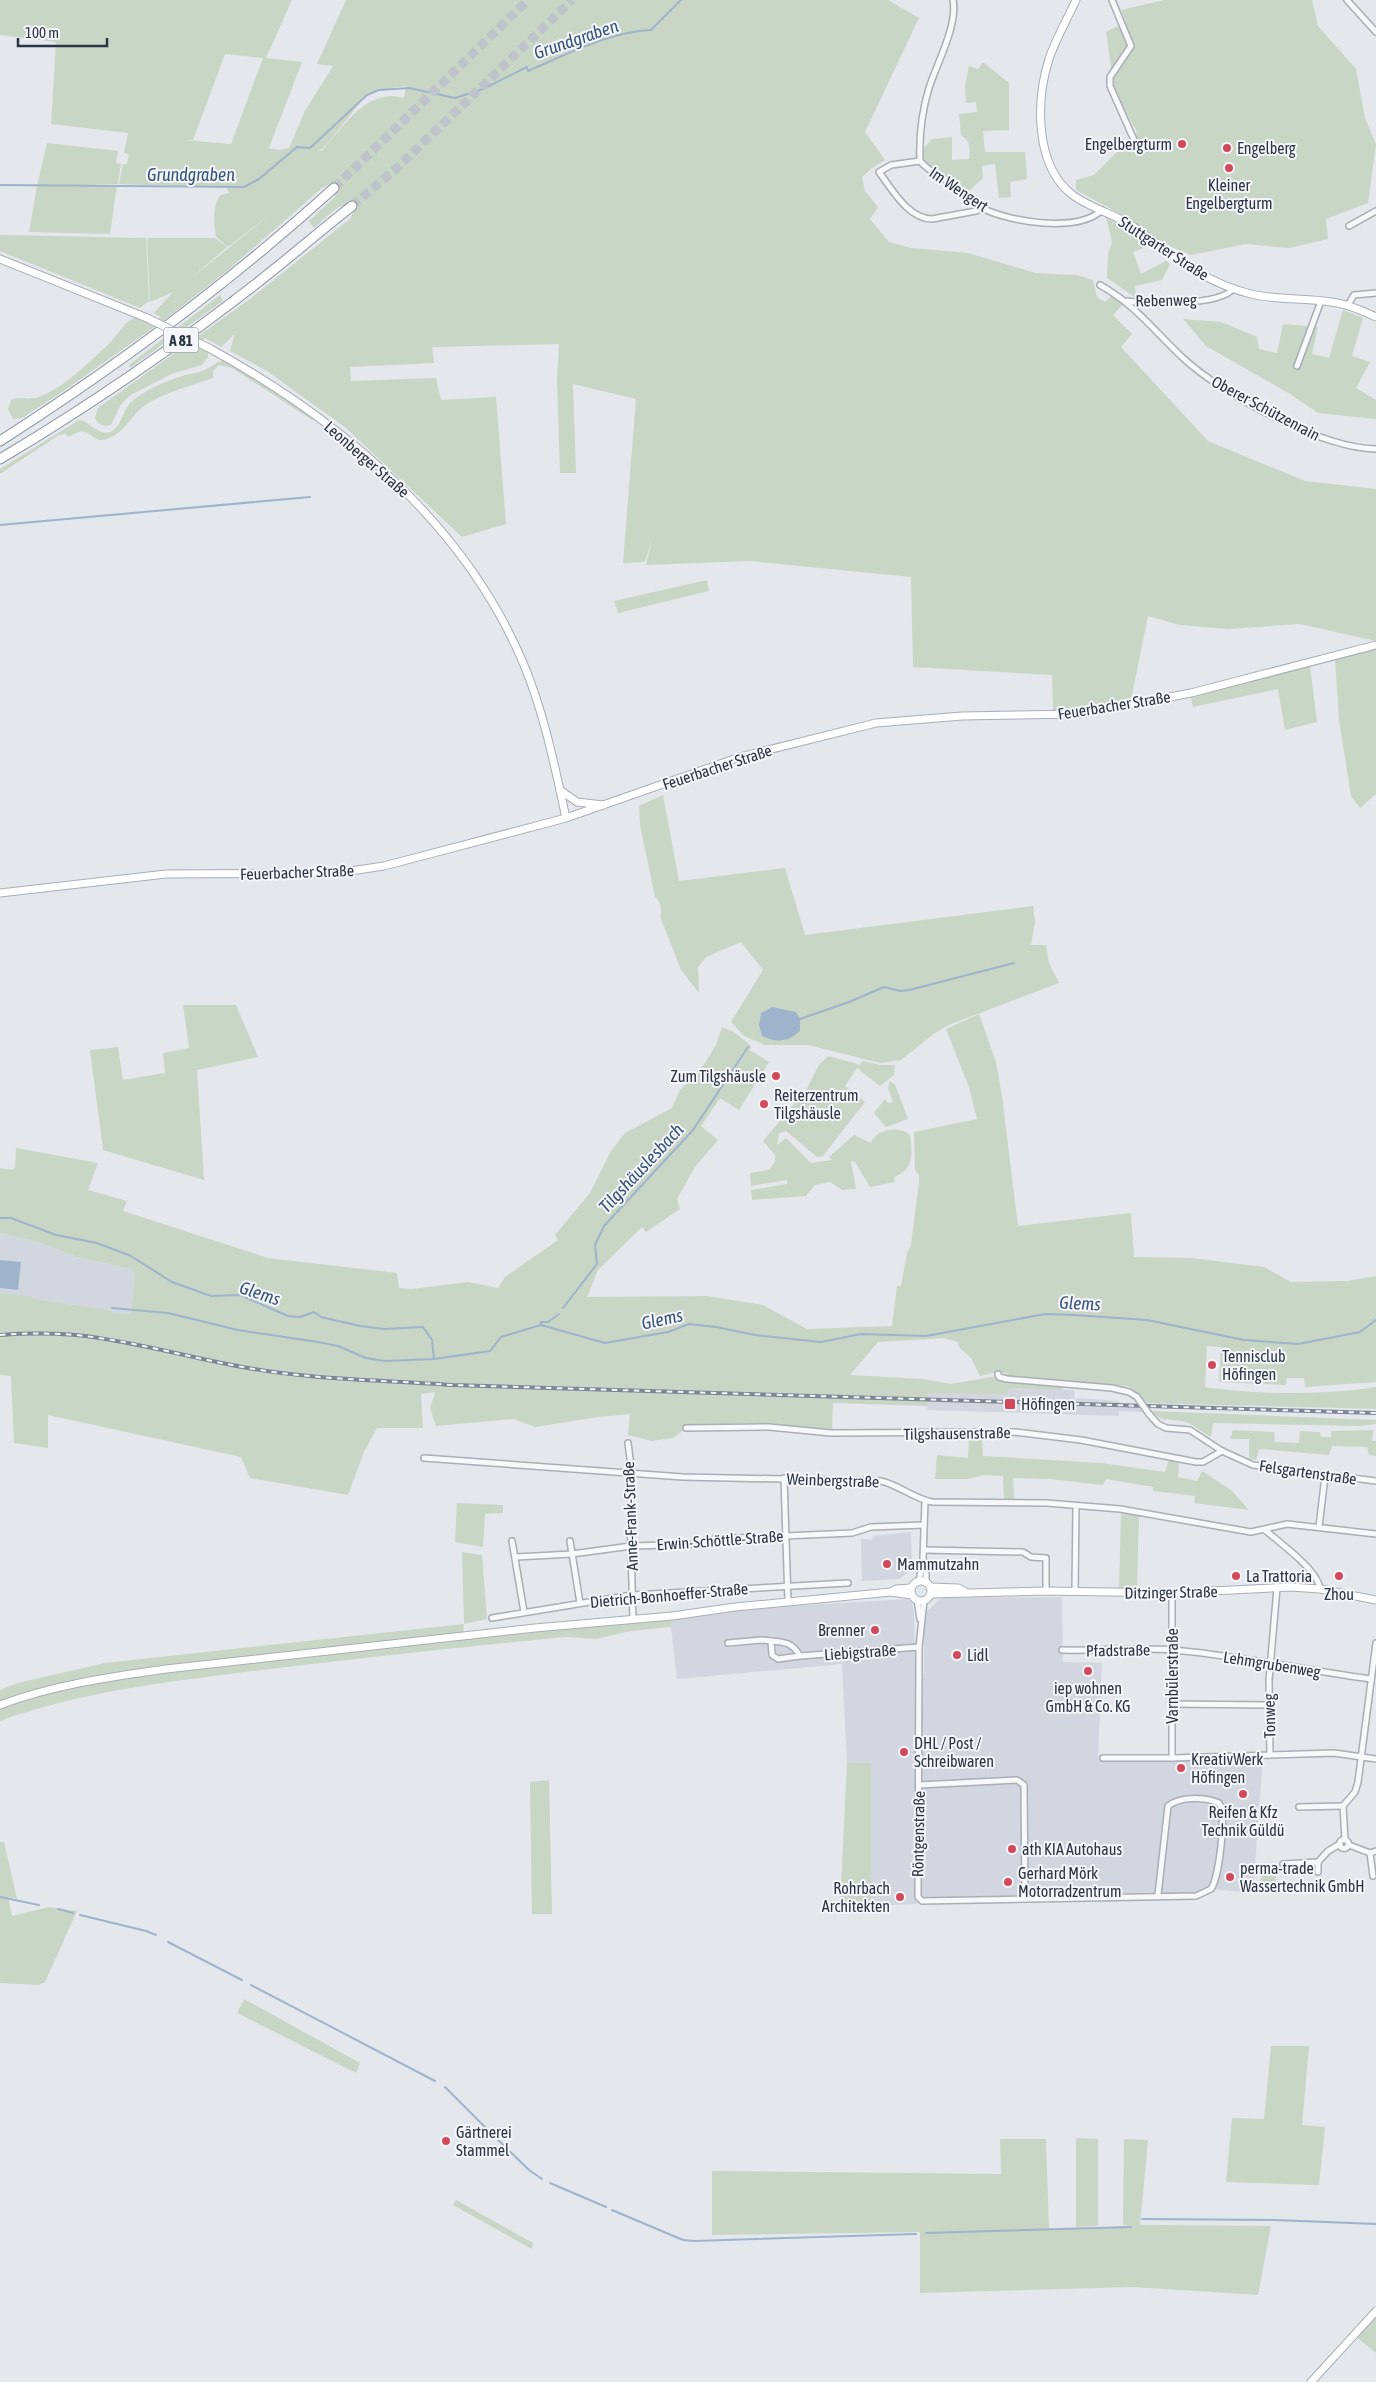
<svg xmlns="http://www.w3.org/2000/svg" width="1376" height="2382" viewBox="0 0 1376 2382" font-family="'Asap Condensed',sans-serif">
	<rect width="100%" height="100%" fill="#e4e7ec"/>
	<!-- built -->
	<g fill="#d2d6de">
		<path d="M0,1233L38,1242L77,1257L131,1269L135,1272L131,1314L112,1313L109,1310L34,1299L31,1296L0,1293Z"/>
		<path d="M1009,1388L1074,1390L1075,1400L1078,1398L1119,1401L1120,1404L1138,1405L1143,1412L1119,1411V1416L927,1410L928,1393L1008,1395Z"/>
		<path d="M911,1532L912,1569L899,1579L862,1581L861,1539L872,1540L873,1536Z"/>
		<path d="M1062,1597L1063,1662L1102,1663L1098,1757L1263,1755L1253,1893L1211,1889L1196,1896L922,1901L915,1904L871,1906V1763L847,1762L842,1664L677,1679L671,1627L672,1616L788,1601L789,1606L907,1599L912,1603L914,1612L915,1673L924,1674V1632L927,1611L939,1600L943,1598Z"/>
	</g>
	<!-- green -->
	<g fill="#c9d6c5" fill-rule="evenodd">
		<path d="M0,0H292L266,58L302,62L269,148L261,147L280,150L289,148L305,111L333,66L317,64L346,0H888L919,18L865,132L885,160L872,168L862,177L865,191L878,207L870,219L889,242L911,248L968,253L1036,273L1077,275L1093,280L1097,297L1105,302L1113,295L1124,303L1113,315L1132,334L1121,347L1208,441L1305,481L1376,489V641L1300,624L1228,629L1180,625L1148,616L1130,705L1053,712L1052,675L913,667L911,577L750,561L646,565L652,538L645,562L623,563L636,399L573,384L576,473H560L557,382L559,344L432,347L434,363L350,367L351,381L436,378L441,400L496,397L506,524L462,537L346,428L267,371L230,351L235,333L241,328L221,347L205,338L195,346L208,352V357L202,365L171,374L129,396L120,406L111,425L105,426L99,424L95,418L98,408L250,299L351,218L353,210L346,205L338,207L314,228L309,221L335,197V189L329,185L322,188L228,270L167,318L65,390L22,418L13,419L8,409L11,400C20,396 31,401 41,396C65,387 90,361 109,344C117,336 125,320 136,317L151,324L161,317L154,313L173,292L150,302L147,238H215L227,247L188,281L274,211L228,247L216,237C214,221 212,209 220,195L229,193L227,188L119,184L123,164H127L129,154L124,153L128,133L51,124L56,42L0,35ZM225,54L263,58L231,144L184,140H193ZM406,86L404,98C366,88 344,126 322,151H316L321,150L328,143L366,95L379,90Z"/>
		<path d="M1164,0H1312L1318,26L1356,69L1365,118L1376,144L1368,203L1326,219L1328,239L1289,248L1246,244L1191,255L1155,240L1122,215L1076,190V180L1094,175L1137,132L1115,94L1106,32L1126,22L1121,10Z"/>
		<path d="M983,62L1009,83V130L983,131L985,152H1025L1027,179L1010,182L1011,197L999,198L995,164L982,166L983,178L968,192L921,159L924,148L932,139L952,137V160L969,159C970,148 971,142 961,135L959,114L977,112L976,102L966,103L965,86L969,66L978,69Z"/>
		<path d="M47,143L118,151L116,163L121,164L118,184L37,186Z"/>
		<path d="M117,185L110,234L29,232L37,186Z"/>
		<path d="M1106,217L1150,246L1133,252L1141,274L1166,261L1170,264L1162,280L1135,286L1136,298L1107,278L1108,254L1112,242Z"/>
		<path d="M0,235L146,238L149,301L140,308L0,251Z"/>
		<path d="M220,295L223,301L130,368L129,365Z"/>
		<path d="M1343,310L1363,318L1352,356L1370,362L1356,388L1376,400V419L1318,413L1290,394L1206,346L1183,319L1221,322L1257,337L1259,349L1277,353L1283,324L1318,327L1312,354L1329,358Z"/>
		<path d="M225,360L312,416V420L232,368L219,365L213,371V378C190,386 165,392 144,406C130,416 125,433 107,439C90,445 91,421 69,437L65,434L59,435L0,474V469L79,420C91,421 96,436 110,432C122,428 122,410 131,402C144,391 163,382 179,377C187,374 194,374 202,371C211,368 215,362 225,360Z"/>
		<path d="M707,580L709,591L618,613L614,601Z"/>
		<path d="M1376,649V794L1360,808L1351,796L1339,720L1335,659Z"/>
		<path d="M1310,666L1317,722L1285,730L1278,689L1193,707L1191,697Z"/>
		<path d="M663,795L679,881L785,868L805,935L1033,906L1035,922L1031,945H1046L1049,963L1059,983L951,1024L935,1033L901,1060L880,1063L808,1045H765L744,1036L731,1022L763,970L741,942L706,957L698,967L699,993L681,970L660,916C663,910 660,901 655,897L640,825L639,806Z"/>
		<path d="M183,1005H236L258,1057L197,1070L204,1180L103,1150L90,1050L118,1047L123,1080L165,1073L163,1053L189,1048Z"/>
		<path d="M979,1014L996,1062L1002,1096L1018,1226L1131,1213L1134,1257L1191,1258L1264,1267L1291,1282L1347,1281L1376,1276V1382L1305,1387L1304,1378H1287L1286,1385L1219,1382L1221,1347L1207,1346L1205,1387C1256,1395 1324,1395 1376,1387V1409L1144,1403L1132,1389L1127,1386L1078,1382L1060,1390L1009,1388L1008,1395L928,1393L927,1406L833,1403L832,1430L746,1423L689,1426L673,1438L652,1441L628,1435L630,1414L598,1417L535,1427L514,1419L436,1426L430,1408L435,1392L421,1394L423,1428H377L364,1452L348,1495L250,1478L241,1457L48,1415V1448L14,1443L11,1376L0,1375V1293L31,1296L34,1299L109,1310L112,1313L131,1314L135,1272L131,1269L77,1257L38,1242L0,1233V1168L12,1170L15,1168L16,1148L98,1163L88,1190L127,1201L123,1211L268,1258L397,1273L399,1288L412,1289L468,1282L498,1288L505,1277L558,1240L555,1235L590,1193L611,1151L625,1133L672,1108L680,1090L705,1063L716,1045L722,1027L734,1032L751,1046L750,1050L769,1062L739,1110L720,1098L701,1126L718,1140L695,1167L677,1199L680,1209L646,1232L642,1227L598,1270L587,1297L707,1296L763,1305L807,1329L892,1326L897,1286H901L907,1253L911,1245L919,1182V1175L915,1170L914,1132L977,1119L969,1087L946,1029ZM944,1338L958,1342L959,1347L971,1358L980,1376L998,1372L1009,1374L951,1384L923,1379L850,1375L878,1342Z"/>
		<path d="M828,1056L858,1064V1066L863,1061L881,1065H895L894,1075L880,1086L857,1068L845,1086L865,1102L823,1156L817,1157L786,1131L779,1133L777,1145L786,1138L811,1163L832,1160L829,1157L854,1135L871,1143C876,1129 899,1125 910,1135C912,1155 915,1168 894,1177L895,1182L870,1187L855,1162L851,1161L856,1189L842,1190L830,1182L815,1185L806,1196L752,1200L751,1190L787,1184V1180L751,1186L750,1173L769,1170L775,1162V1155L763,1141L806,1090L819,1065Z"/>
		<path d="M890,1081L895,1085L908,1119L886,1127L874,1113L885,1099L888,1103L893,1102L888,1088Z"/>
		<path d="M1152,1411L1376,1420V1424L1361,1426L1213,1423L1211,1437C1203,1433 1194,1425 1186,1422C1172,1418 1162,1424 1152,1411Z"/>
		<path d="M1233,1430L1274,1432L1275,1442L1299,1443L1300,1431L1320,1432L1321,1437H1331V1431L1373,1430L1372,1441H1376V1456L1369,1455L1367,1447L1332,1446L1329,1455L1259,1449L1256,1460L1249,1458V1439H1230Z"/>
		<path d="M982,1435L983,1456L1101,1463L1165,1472L1169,1460L1179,1462L1178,1477L1197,1481L1202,1471L1231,1490L1249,1510L1194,1503L1195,1496L1153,1491V1487L1106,1479L1103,1485L1050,1479L1013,1478L1014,1499H1004L1003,1476L984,1475L968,1479H935L937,1455L968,1458L969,1436Z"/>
		<path d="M457,1503L503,1505V1513L485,1514L483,1547L455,1542Z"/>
		<path d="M1121,1514L1139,1515L1137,1588H1119Z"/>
		<path d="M462,1552L482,1555L487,1619L464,1624L463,1636L672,1616L671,1627L631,1631L596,1639L566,1637C461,1647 357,1658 253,1671C167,1682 82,1691 0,1721V1690L18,1683L105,1663L464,1624Z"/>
		<path d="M847,1762L871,1763V1906L840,1907Z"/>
		<path d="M549,1780L552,1914H532L530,1782Z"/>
		<path d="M0,1842H4L17,1899L8,1897L12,1916L49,1907L77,1911L45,1982L39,1985L0,1983Z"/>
		<path d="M1262,1864L1277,1865L1275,1889L1260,1887Z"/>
		<path d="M244,1999L360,2063L356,2073L237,2013Z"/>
		<path d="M1271,2046H1309L1302,2125L1325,2127L1319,2185L1226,2182L1232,2118L1264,2119Z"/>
		<path d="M1076,2138L1098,2139V2226L1076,2227Z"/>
		<path d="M1000,2139H1046L1049,2230L1130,2226L1123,2225L1124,2139L1148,2140L1140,2225L1271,2226L1258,2295L1133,2287L920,2293V2232L712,2235V2171L1001,2174Z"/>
		<path d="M456,2200L533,2243L532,2249L453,2205Z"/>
		<path d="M1376,2311V2353L1354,2335Z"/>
	</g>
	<!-- water -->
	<g fill="#9fb4cc">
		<path d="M772,1007L796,1012L800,1019V1031C788,1042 777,1043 762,1036L759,1025L761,1013Z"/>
		<path d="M0,1260L21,1262L18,1290L0,1288Z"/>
	</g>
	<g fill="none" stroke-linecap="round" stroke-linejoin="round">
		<!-- stream -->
		<g stroke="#9fb4cc" stroke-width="2">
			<path d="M0,185L244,187L259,179L297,147L310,148L367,95L379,90L409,88L455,98L483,89L527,67L528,71C568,54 608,32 651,30L681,0"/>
			<path d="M0,525L310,497"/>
			<path d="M800,1019L849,1002L884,987L900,991L909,990L1014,963"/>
			<path d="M0,1218H11L56,1235L97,1243L131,1256L172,1282L211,1296L240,1295L288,1316L300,1317L314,1312L321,1317L360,1326L384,1329L423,1327L432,1340L434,1359L490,1351L501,1337L541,1325L605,1343L668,1332L689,1324L716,1327L755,1335L821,1342L861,1334L926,1336L1045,1314L1074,1315L1147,1320L1244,1340L1298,1344L1360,1332L1376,1320"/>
			<path d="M112,1308L168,1313L238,1330L318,1342L338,1346L366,1358L385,1361L434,1359"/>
			<path d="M563,1308L597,1264L595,1245L604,1226L693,1130L748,1047"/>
			<path d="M541,1325V1322H548L559,1314"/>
			<path d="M0,1897L39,1905"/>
			<path d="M58,1909L73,1913"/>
			<path d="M80,1915L146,1931L156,1935"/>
			<path d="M168,1942L242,1980"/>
			<path d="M251,1985L435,2081"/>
			<path d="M445,2087L486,2128"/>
			<path d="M491,2133L529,2170L542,2179"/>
			<path d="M550,2183L606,2207"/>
			<path d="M612,2210L683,2240L694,2241L916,2234"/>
			<path d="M1142,2219L1275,2220L1376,2224"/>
			<path d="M926,2233L1131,2227"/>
		</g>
		<!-- highway-tunnel -->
		<g stroke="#bfc3cb" stroke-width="9" stroke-dasharray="9 4.5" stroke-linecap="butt">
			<path d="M334,188L528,0"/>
			<path d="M352,206L398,167L572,0"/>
		</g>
		<!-- street casing -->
		<g stroke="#a9aeb7" stroke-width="8">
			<g id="street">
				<path d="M953,0C958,25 937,63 929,88C922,111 919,137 920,161C928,171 937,174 948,181C959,189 971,203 984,209C1011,222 1078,233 1102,210"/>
				<path d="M1112,0L1131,46L1110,77V86L1134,140"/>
				<path d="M1347,0L1376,32"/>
				<path d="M920,161L891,165L879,172C892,189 908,219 932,219L976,211L982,208"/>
				<path d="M1349,226L1376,211"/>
				<path d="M1100,285C1137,306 1153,330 1183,358C1223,395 1321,448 1376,449"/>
				<path d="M1127,301C1148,304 1219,306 1233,289"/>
				<path d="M1348,305L1354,295L1376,293"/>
				<path d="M1297,366L1321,301"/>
				<path d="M998,1374L999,1377L1007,1379L1112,1388L1129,1392L1137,1397"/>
				<path d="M1149,1414L1158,1424L1166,1428L1190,1430L1222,1451L1253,1465L1376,1481"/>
				<path d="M686,1428L769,1427L831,1433L1015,1432L1081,1440L1196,1462H1203L1222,1451"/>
				<path d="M628,1443L632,1474L630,1513L633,1620"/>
				<path d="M424,1458L683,1477L881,1481C899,1485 914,1499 932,1502L1047,1503L1120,1509L1251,1532L1287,1524L1376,1534"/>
				<path d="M784,1478L788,1601"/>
				<path d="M925,1501L923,1559L926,1567V1582"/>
				<path d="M1319,1527L1325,1476"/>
				<path d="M1265,1530C1280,1543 1318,1570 1320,1589"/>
				<path d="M512,1541L524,1612"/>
				<path d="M570,1541L580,1603"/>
				<path d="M924,1550L1023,1552L1031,1557L1046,1558V1591"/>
				<path d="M516,1557L572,1554L631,1546L705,1544L714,1539L852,1533L871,1527L924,1525"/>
				<path d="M919,1581L923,1560"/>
				<path d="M1075,1592L1076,1506"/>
				<path d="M1172,1593V1758"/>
				<path d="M917,1600L920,1619"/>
				<path d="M924,1600L919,1647L918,1897L922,1901L1196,1896L1211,1889C1219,1878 1227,1814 1219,1803C1205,1797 1181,1796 1168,1806L1158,1895"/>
				<path d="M492,1618L632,1595L848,1583"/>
				<path d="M728,1643L761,1640L771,1641"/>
				<path d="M1062,1650C1099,1651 1137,1647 1174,1650C1240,1656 1305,1670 1371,1679"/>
				<path d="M800,1656L778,1659L772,1655L771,1641C785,1642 793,1643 800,1656L919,1647"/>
				<path d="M1172,1704L1268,1705"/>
				<path d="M1270,1755L1269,1680L1277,1588"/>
				<path d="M1103,1758H1172L1334,1753L1376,1759"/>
				<path d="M919,1785L1017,1780L1024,1785L1025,1898"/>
				<path d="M1299,1807L1343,1806"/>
				<circle cx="1344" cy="1844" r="4.5"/>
				<path d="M1345,1840L1343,1806L1355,1792L1358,1782L1376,1643"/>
				<path d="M1349,1845L1370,1853L1376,1851"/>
				<path d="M1370,1853L1373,1876"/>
				<path d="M1318,1862V1872"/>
				<path d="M1283,1864L1318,1862L1328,1851L1340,1844"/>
			</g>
		</g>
		<!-- secondary casing -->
		<g stroke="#a9aeb7" stroke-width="9">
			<g id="secondary">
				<path d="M1076,0C1067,20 1056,38 1049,59C1036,100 1034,167 1074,196C1092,209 1115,214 1134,227C1173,255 1202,282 1251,294C1279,301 1309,297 1337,303C1350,305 1363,311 1376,317"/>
				<path d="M0,259L147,318"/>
				<path d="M209,348C340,420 465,523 524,665C544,713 555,767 566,818"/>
				<path d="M560,790L577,802L603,805"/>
				<path d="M0,893L166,874L337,873L384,866L566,818L740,757L876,723L962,716L1079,714L1191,693L1376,645"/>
				<circle cx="921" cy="1591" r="10"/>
				<path d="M931,1587L958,1588L964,1591"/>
				<path d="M891,1592L912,1595"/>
				<path d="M931,1594L1046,1591L1172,1593L1290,1587L1320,1589L1376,1600"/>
				<path d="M0,1705C53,1685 110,1677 166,1669L535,1628L672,1616L735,1607L891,1592L896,1589L911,1588"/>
				<path d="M1311,2382L1376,2311"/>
			</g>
		</g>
		<!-- highway casing -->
		<g stroke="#8b94a3" stroke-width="11">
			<g id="highway">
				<path d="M0,441C121,364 228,284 334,188"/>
				<path d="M0,459C89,406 175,347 257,283C289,258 320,231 352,206"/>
			</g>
		</g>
		<!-- street -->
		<use href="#street" stroke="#f7f8fa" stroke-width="5"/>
		<!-- secondary -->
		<use href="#secondary" stroke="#fff" stroke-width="7"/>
		<!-- highway -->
		<use href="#highway" stroke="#fff" stroke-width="9"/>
		<!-- rail casing -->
		<g stroke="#7d8696" stroke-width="4">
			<path id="rail" d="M0,1335C25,1333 50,1333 76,1335C134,1341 190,1358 248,1368C315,1380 384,1380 452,1385L1376,1413"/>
		</g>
		<!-- rail -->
		<use href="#rail" stroke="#f4f6f9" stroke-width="2" stroke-dasharray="5.5" stroke-linecap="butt"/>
		<!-- street-bridge casing -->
		<g stroke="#a9aeb7" stroke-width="8" stroke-linecap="butt">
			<path id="street-bridge" d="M1137,1397L1149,1414"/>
		</g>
		<!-- secondary-bridge casing -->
		<g stroke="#a9aeb7" stroke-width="9" stroke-linecap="butt">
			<path id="secondary-bridge" d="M147,318L209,348"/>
		</g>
		<!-- street-bridge -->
		<use href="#street-bridge" stroke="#f7f8fa" stroke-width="5"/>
		<!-- secondary-bridge -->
		<use href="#secondary-bridge" stroke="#fff" stroke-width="7"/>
	</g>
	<!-- markers -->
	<g fill="#d1495b" stroke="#f4f6f9" stroke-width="2">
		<circle cx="1182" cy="144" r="5"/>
		<circle cx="1227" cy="148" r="5"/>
		<circle cx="1229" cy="168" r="5"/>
		<circle cx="776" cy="1076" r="5"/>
		<circle cx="764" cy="1104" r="5"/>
		<circle cx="1212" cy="1365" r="5"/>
		<rect x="1004" y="1398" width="12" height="12" rx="2.5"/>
		<circle cx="887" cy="1564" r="5"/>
		<circle cx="1236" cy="1576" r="5"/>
		<circle cx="1339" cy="1576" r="5"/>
		<circle cx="875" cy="1630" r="5"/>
		<circle cx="957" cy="1655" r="5"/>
		<circle cx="1088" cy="1671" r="5"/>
		<circle cx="904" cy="1752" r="5"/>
		<circle cx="1181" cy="1768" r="5"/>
		<circle cx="1243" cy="1794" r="5"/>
		<circle cx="1012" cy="1849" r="5"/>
		<circle cx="1230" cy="1877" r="5"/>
		<circle cx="1008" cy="1882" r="5"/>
		<circle cx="900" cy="1897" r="5"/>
		<circle cx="446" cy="2141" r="5"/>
	</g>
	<g text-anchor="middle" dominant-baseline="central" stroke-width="4" stroke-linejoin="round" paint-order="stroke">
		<!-- shield labels -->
		<rect fill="#f4f6f9" stroke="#676e7b" stroke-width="1" x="163.5" y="327.5" width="35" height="25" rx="4"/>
		<g font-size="15" font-weight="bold" fill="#2b3445">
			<text x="181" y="340">A 81</text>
		</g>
		<!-- poi labels -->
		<g font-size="16" fill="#2b3445" stroke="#f4f6f9" text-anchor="start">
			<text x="1172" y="144" text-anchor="end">Engelbergturm</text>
			<text x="1237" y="148">Engelberg</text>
			<text x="1229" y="185" text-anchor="middle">Kleiner<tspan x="1229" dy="18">Engelbergturm</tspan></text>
			<text x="766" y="1076" text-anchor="end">Zum Tilgshäusle</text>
			<text x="774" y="1095">Reiterzentrum<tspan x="774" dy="18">Tilgshäusle</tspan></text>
			<text x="1222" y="1356">Tennisclub<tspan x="1222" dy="18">Höfingen</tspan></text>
			<text x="1021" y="1404">Höfingen</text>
			<text x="897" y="1564">Mammutzahn</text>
			<text x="1246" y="1576">La Trattoria</text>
			<text x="1339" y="1594" text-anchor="middle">Zhou</text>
			<text x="865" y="1630" text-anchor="end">Brenner</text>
			<text x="967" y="1655">Lidl</text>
			<text x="1088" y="1688" text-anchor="middle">iep wohnen<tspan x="1088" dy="18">GmbH &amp; Co. KG</tspan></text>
			<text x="914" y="1743">DHL / Post /<tspan x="914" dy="18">Schreibwaren</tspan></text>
			<text x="1191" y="1759">KreativWerk<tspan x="1191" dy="18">Höfingen</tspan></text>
			<text x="1243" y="1812" text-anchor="middle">Reifen &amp; Kfz<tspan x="1243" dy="18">Technik Güldü</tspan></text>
			<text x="1022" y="1849">ath KIA Autohaus</text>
			<text x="1240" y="1868">perma-trade<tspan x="1240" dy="18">Wassertechnik GmbH</tspan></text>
			<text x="1018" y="1873">Gerhard Mörk<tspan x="1018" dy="18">Motorradzentrum</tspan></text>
			<text x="890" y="1888" text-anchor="end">Rohrbach<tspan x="890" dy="18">Architekten</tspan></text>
			<text x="456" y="2132">Gärtnerei<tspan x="456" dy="18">Stammel</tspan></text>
		</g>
		<!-- street labels -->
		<g font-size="16" fill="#2b3445" stroke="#f4f6f9">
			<text transform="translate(959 189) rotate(34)">Im Wengert</text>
			<text transform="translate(1164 248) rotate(33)">Stuttgarter Straße</text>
			<text transform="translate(1166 300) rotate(-1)">Rebenweg</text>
			<text transform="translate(1266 408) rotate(28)">Oberer Schützenrain</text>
			<text transform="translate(367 459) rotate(41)">Leonberger Straße</text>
			<text transform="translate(1114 705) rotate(-9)">Feuerbacher Straße</text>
			<text transform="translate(717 767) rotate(-18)">Feuerbacher Straße</text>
			<text transform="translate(297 872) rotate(-2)">Feuerbacher Straße</text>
			<text transform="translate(957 1433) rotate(-1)">Tilgshausenstraße</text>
			<text transform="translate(1308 1472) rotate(8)">Felsgartenstraße</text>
			<text transform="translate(833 1480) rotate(2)">Weinbergstraße</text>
			<text transform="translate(630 1516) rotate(-92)">Anne-Frank-Straße</text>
			<text transform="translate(720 1540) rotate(-4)">Erwin-Schöttle-Straße</text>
			<text transform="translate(1171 1592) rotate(-1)">Ditzinger Straße</text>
			<text transform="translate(669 1595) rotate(-5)">Dietrich-Bonhoeffer-Straße</text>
			<text transform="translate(1118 1650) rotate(-1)">Pfadstraße</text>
			<text transform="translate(860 1652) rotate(-4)">Liebigstraße</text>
			<text transform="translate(1272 1664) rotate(9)">Lehmgrubenweg</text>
			<text transform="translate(1172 1676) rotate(-90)">Varnbülerstraße</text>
			<text transform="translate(1269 1716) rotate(-91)">Tonweg</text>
			<text transform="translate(918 1834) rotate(-89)">Röntgenstraße</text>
		</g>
		<!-- water labels -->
		<g font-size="18" font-style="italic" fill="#34527a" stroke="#f4f6f9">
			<text transform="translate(576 39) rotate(-19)">Grundgraben</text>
			<text x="191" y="174">Grundgraben</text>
			<text transform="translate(641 1168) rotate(-47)">Tilgshäuslesbach</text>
			<text transform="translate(260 1293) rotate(18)">Glems</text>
			<text transform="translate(1080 1303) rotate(3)">Glems</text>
			<text transform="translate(662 1319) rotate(-12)">Glems</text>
		</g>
	</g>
	<!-- scale -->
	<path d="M18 38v8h89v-8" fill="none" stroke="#2b3445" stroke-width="2.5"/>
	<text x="25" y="38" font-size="15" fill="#2b3445" stroke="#f4f6f9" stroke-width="4" paint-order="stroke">100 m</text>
</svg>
